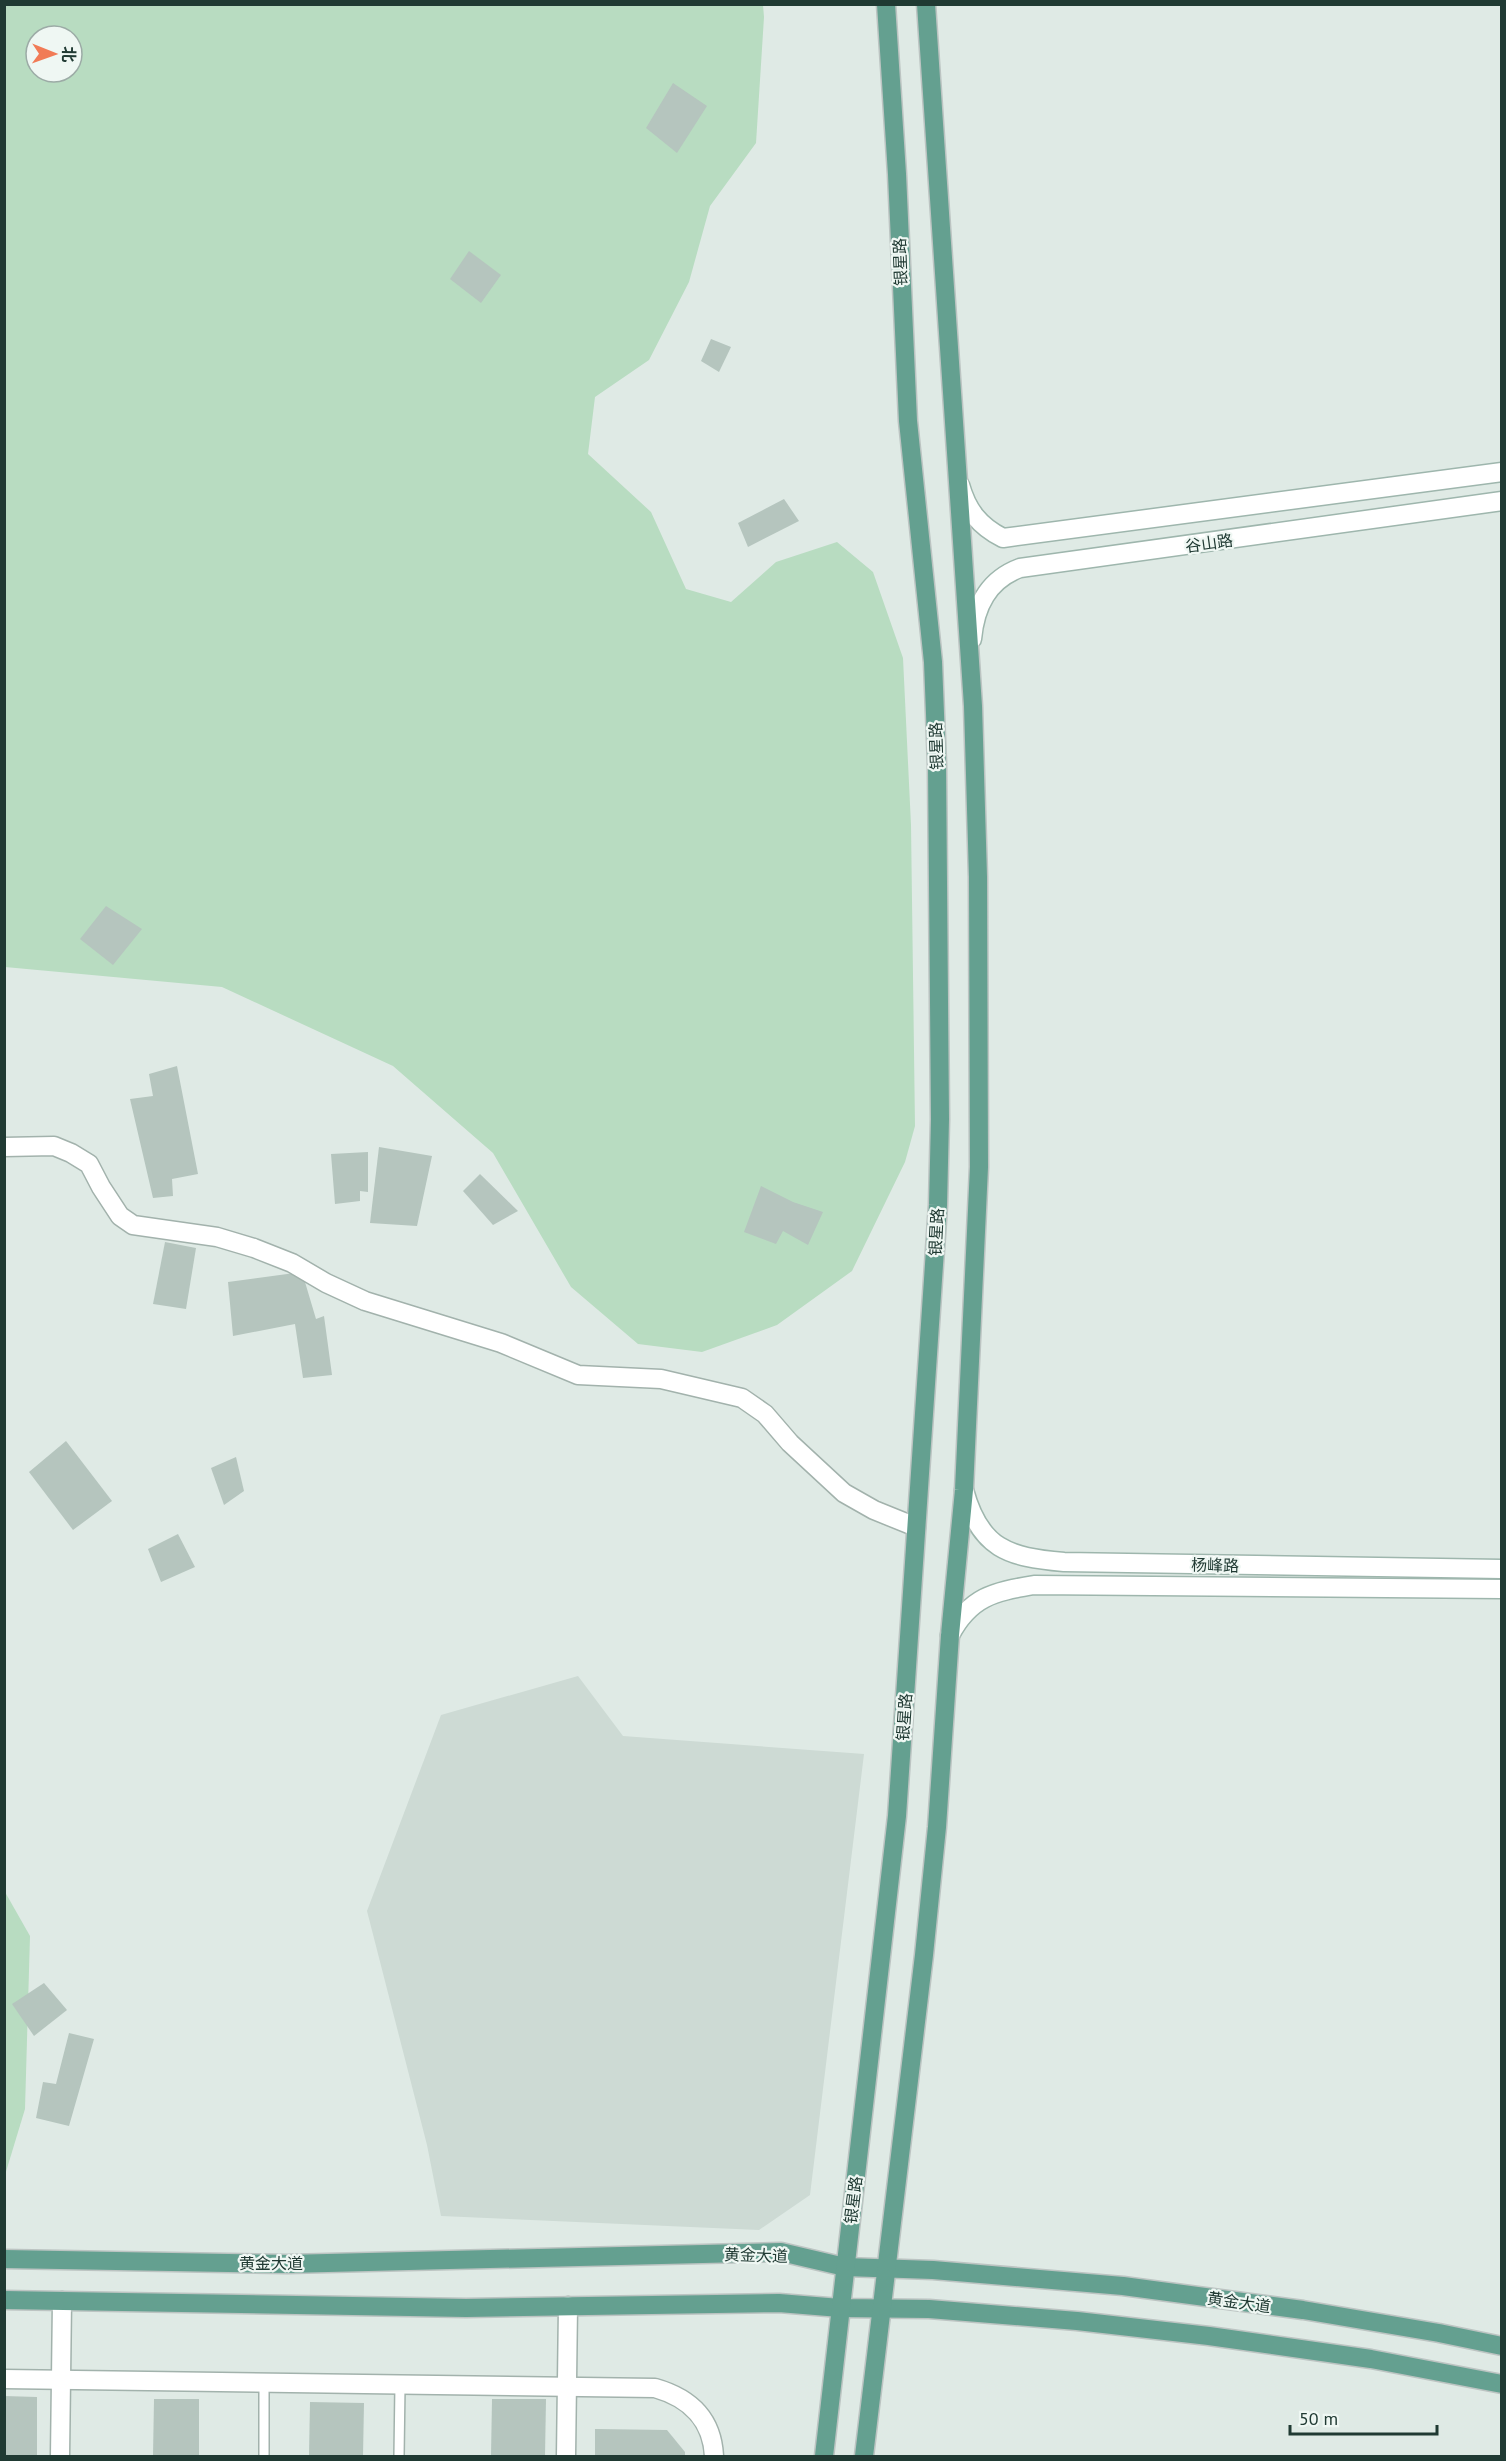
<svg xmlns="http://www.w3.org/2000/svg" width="1506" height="2461" viewBox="0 0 1506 2461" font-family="'PT Sans','Noto Sans SC',sans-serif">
	<rect width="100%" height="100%" fill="#dfeae5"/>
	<!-- built -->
	<path fill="#cddad4" d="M578,1676L623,1736L864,1754L810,2195L759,2230L441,2216L427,2145L367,1911L441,1715Z"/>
	<!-- green -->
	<g fill="#b8dcc1" fill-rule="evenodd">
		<path d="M4,5H763L764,17L756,143L710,206L689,282L649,360L595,397L588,454L651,512L686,589L731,602L776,562L837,542L873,572L903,658L911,825L915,1126L905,1162L852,1271L777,1325L702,1352L638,1344L571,1287L493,1153L393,1066L222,987L5,967ZM36,36H72V72H36Z"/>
		<path d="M5,1892L30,1936L25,2109L5,2175Z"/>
	</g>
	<!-- building -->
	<g fill="#b5c5be">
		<path d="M673,83L707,106L677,153L646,128Z"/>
		<path d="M469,251L501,275L481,303L450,279Z"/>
		<path d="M711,339L731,347L719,372L701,361Z"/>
		<path d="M784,499L799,521L748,547L738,523Z"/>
		<path d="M106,906L142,929L113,965L80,939Z"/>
		<path d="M177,1066L198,1174L172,1179L173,1196L153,1198L130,1099L153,1096L149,1074Z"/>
		<path d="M379,1147L432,1156L417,1226L370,1223Z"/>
		<path d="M368,1152V1192L360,1191V1201L335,1204L331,1154Z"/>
		<path d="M480,1174L518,1211L493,1225L463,1191Z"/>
		<path d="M761,1186L793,1202L823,1212L808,1245L783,1231L776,1244L744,1232Z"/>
		<path d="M165,1242L196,1248L186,1309L153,1304Z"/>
		<path d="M302,1272L316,1319L324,1316L332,1375L303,1378L295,1324L233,1336L228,1282Z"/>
		<path d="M66,1441L112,1501L73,1530L29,1472Z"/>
		<path d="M236,1457L244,1491L224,1505L211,1468Z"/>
		<path d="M178,1534L195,1567L161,1582L148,1549Z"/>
		<path d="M44,1983L67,2010L34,2036L12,2004Z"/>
		<path d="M69,2033L94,2039L69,2126L36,2118L43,2082L56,2084Z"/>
		<path d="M4,2396L37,2397V2456H4Z"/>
		<path d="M154,2399H199V2456H153Z"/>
		<path d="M492,2399H546L545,2456H491Z"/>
		<path d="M310,2402L364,2403L363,2456H309Z"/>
		<path d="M595,2429L667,2430L685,2452V2456H595Z"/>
	</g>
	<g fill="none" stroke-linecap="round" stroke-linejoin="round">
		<!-- lane casing -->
		<g stroke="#a2b2ac" stroke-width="12">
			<g id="lane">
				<path d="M264,2456V2384"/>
				<path d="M399,2456L400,2385"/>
			</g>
		</g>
		<!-- street casing -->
		<g stroke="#a2b2ac" stroke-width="21">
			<g id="street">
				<path d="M4,1147L54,1146L71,1153L89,1164L101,1187L120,1216L133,1225L217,1237L254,1248L292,1263L326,1283L365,1301L501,1343L578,1375L661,1379L742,1398L765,1414L790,1443L844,1493L874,1510L916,1527"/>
				<path d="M4,2379L655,2388C690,2398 712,2419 714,2456"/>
				<path d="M60,2456L62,2301"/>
				<path d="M566,2456L568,2306"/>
			</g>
		</g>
		<!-- secondary casing -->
		<g stroke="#9eb6ad" stroke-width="21">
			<g id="secondary">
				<path d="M960,485C967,510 979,526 1003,538L1502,472"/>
				<path d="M972,639C975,606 988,580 1020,568L1502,501"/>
				<path d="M964,1490C980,1549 1008,1557 1064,1562L1502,1569"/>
				<path d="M950,1635C970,1597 993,1592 1034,1585L1502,1589"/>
			</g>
		</g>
		<!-- primary casing -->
		<g stroke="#bcc4c2" stroke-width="21">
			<g id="primary">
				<path d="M4,2259L287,2264L781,2252L845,2267L933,2270L1123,2286L1303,2310L1439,2333L1502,2346"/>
				<path d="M4,2300L466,2308L779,2303L840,2308L929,2309L1077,2321L1209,2336L1371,2359L1502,2384"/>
				<path d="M824,2456L897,1816L938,1205L940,1119L937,765L933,662L908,421L897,174L886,4"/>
				<path d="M864,2456L924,1955L937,1827L950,1635L964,1490L979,1167L978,877L973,706L926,4"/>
			</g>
		</g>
		<!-- lane -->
		<use href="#lane" stroke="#fff" stroke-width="9"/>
		<!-- street -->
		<use href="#street" stroke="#fff" stroke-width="18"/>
		<!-- secondary -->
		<use href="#secondary" stroke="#fff" stroke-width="18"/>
		<!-- primary -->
		<use href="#primary" stroke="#64a090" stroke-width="18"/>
	</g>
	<g text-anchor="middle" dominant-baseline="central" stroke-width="4.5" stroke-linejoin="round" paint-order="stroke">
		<!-- street labels -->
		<g font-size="16" fill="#203a33" stroke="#eff7f3">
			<text transform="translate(900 262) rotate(-92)">银星路</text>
			<text transform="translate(1209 543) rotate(-8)">谷山路</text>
			<text transform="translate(936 746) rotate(-92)">银星路</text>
			<text transform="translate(936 1232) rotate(-87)">银星路</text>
			<text transform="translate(1215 1565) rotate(1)">杨峰路</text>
			<text transform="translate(904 1717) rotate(-86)">银星路</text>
			<text transform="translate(853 2200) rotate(-83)">银星路</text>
			<text transform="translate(756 2255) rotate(2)">黄金大道</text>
			<text x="271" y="2263">黄金大道</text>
			<text transform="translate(1239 2302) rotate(8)">黄金大道</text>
		</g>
	</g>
	<!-- border -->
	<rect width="1506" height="2461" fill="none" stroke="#203a33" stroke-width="12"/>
	<!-- north arrow -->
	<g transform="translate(54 54) rotate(91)"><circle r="28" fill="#eff7f3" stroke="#9caba6" stroke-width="1.5"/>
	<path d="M0-4.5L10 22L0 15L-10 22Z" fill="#f17b56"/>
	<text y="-9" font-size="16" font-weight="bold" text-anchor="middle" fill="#203a33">北</text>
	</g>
	<!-- scale -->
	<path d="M1290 2425v9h147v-9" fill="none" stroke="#203a33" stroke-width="3"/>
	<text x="1299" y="2425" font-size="18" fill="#203a33" stroke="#eff7f3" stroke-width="4.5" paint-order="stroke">50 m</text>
</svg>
